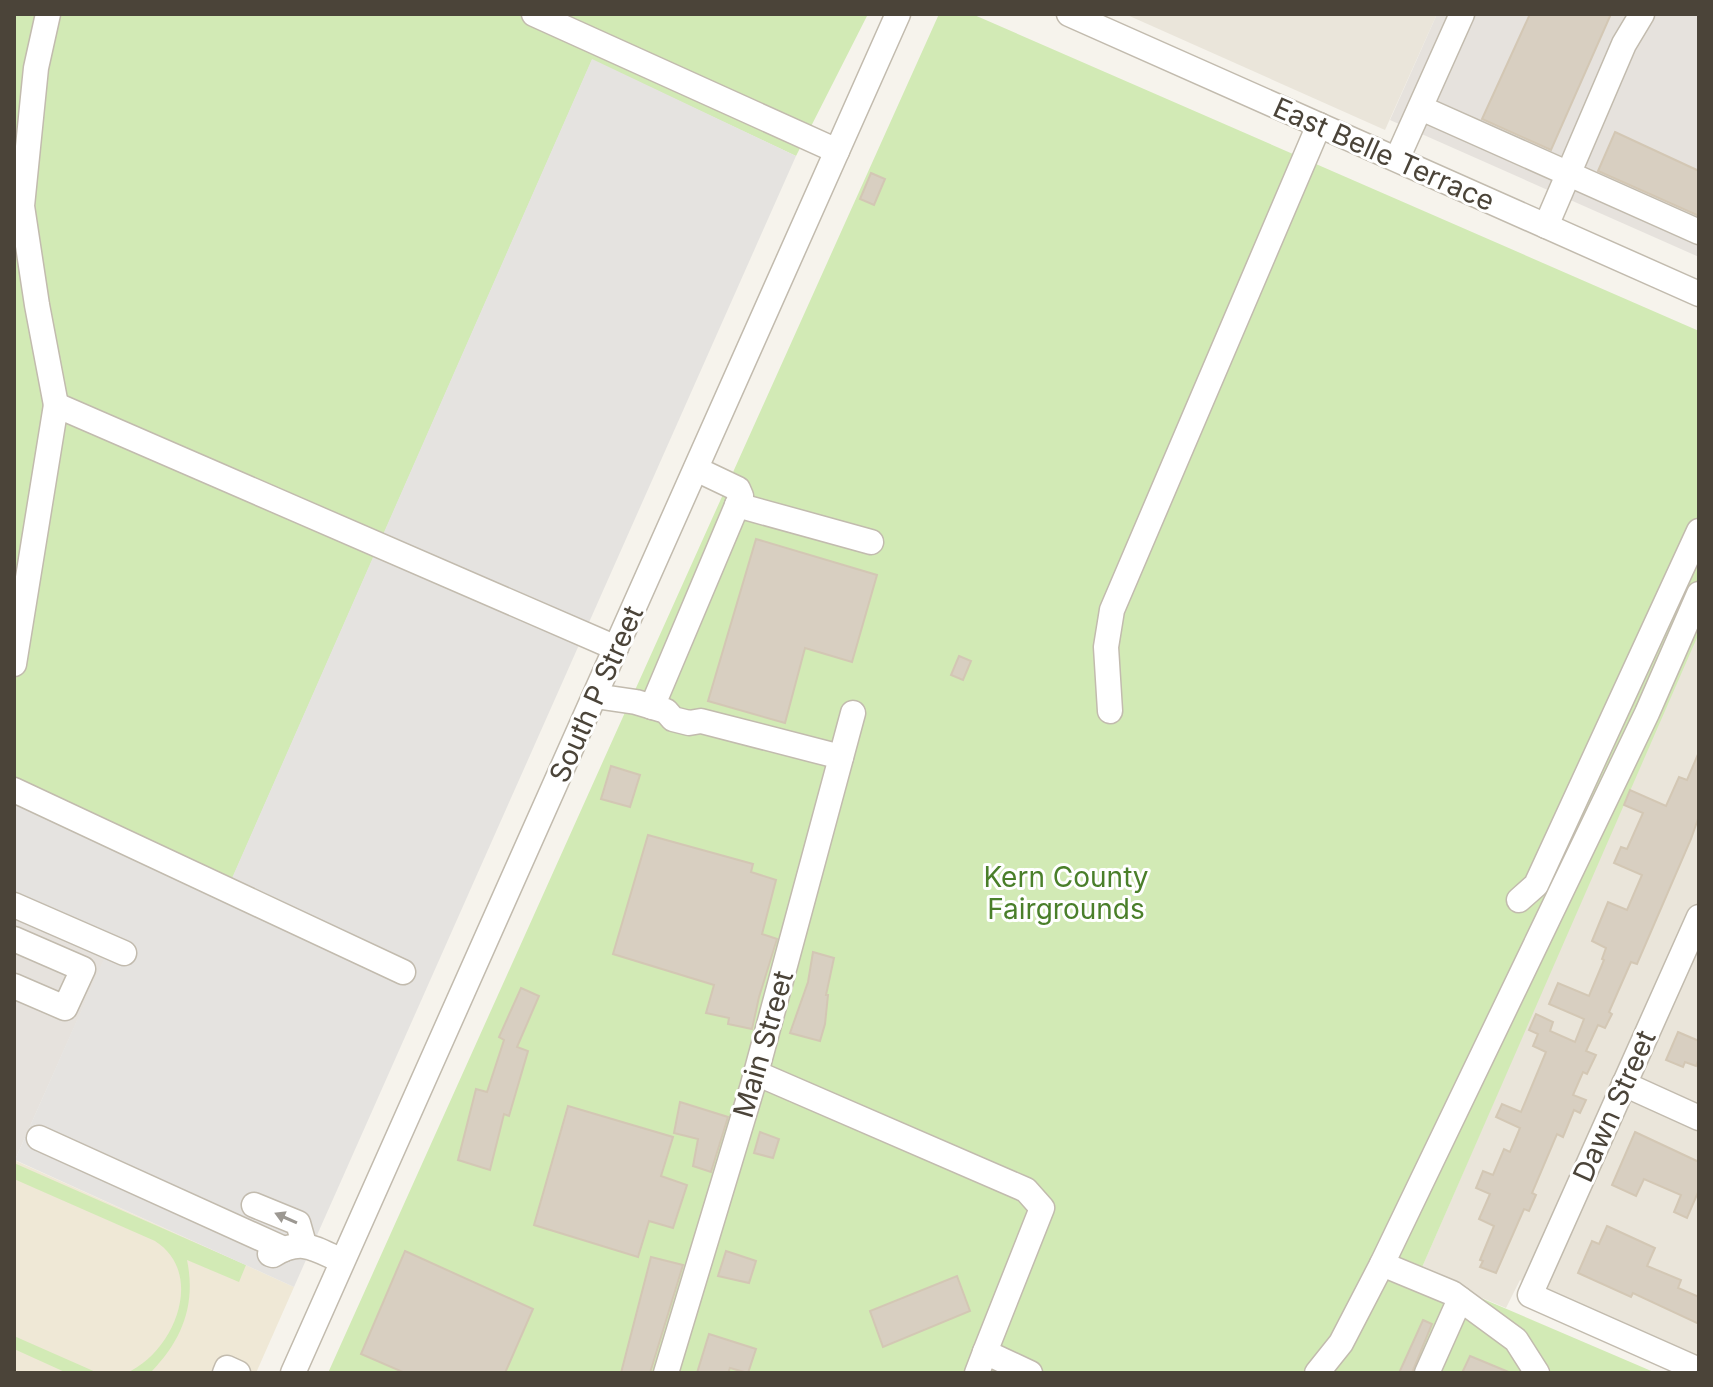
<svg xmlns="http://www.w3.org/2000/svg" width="1713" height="1387" viewBox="0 0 1713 1387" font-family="Inter,sans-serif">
	<rect width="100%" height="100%" fill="#f6f3ec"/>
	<!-- residential -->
	<g fill="#eae5da">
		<path d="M1125,14H1437L1385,130Z"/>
		<path d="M1699,628V1360L1520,1280L1506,1308L1420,1272Z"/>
	</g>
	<!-- industrial -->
	<g fill="#e6e2dd">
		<path d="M1437,14H1699V257L1390,120Z"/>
		<path d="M14,917L105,958L15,1160H14Z"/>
	</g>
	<!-- education -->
	<path fill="#efe8d6" d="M14,1160L294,1287L256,1373H14Z"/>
	<!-- green -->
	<g fill="#d2eab5">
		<path d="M14,14H868L796,156L592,60L225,895L14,797Z"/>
		<path d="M939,14H972L1699,331V633L1420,1272L1656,1373H328Z"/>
		<path d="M14,1163L246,1265L239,1282L187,1260C196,1303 183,1339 152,1371L126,1373C173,1354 207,1274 155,1241L14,1179Z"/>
		<path d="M14,1336L98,1373H100H67L14,1349Z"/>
	</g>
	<!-- parking -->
	<path fill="#e5e3e0" d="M592,59L796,156L294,1287L15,1160L104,959L14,917V797L225,894Z"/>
	<!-- building -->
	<g fill="#d8cfc1" stroke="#d3c7b4" stroke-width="2">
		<path d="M1530,14H1611L1551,150L1482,119Z"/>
		<path d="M1615,132L1699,171V216L1598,171Z"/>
		<path d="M871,173L885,179L874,205L860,199Z"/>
		<path d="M756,539L877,575L852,662L805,648L785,723L708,701Z"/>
		<path d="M959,656L971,661L963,680L951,675Z"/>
		<path d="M1699,752V816L1691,839L1637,964L1631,962L1609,1012L1612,1014L1605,1028L1598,1025L1586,1051L1596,1055L1587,1074L1583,1072L1573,1095L1586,1100L1580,1113L1574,1110L1563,1137L1557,1134L1532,1193L1536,1195L1529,1211L1524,1209L1496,1273L1480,1267L1483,1261L1480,1260L1494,1226L1479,1219L1490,1194L1476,1188L1483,1171L1493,1175L1504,1149L1510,1152L1520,1128L1496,1117L1502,1104L1521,1112L1546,1052L1533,1046L1538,1034L1529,1030L1536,1014L1553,1022L1550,1031L1575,1042L1584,1019L1549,1004L1558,983L1589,996L1604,960L1602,959L1606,948L1592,941L1601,919L1608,902L1627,910L1642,875L1614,863L1621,847L1627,849L1643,813L1624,805L1630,790L1666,806L1679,777L1687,780Z"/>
		<path d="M611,766L640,775L630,807L601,799Z"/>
		<path d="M648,835L753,864L751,872L776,880L762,934L777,939L759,997L752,1029L728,1024L729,1018L706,1013L714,985L613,954Z"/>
		<path d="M813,952L834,958L826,995H828L825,1024L820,1041L790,1033L808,982Z"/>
		<path d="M521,988L539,996L517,1047L528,1051L509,1116L504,1114L490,1170L458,1160L476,1089L487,1092L504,1040L499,1037Z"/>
		<path d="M1678,1032L1699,1041V1058L1696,1066L1685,1062L1683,1067L1666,1060Z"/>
		<path d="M680,1102L728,1117L711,1172L693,1166L698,1139L674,1133Z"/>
		<path d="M568,1106L673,1137L661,1176L687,1185L673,1228L649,1221L638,1257L534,1225Z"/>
		<path d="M760,1132L779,1139L773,1158L754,1153Z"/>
		<path d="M1635,1132L1699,1162V1190L1687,1218L1674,1212L1681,1195L1644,1179L1636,1196L1612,1185Z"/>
		<path d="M1607,1226L1655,1248L1647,1266L1681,1280L1678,1288L1699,1297V1324L1633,1293L1631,1297L1578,1273L1592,1241L1599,1244Z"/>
		<path d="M405,1251L533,1309L505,1373H405L361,1354Z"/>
		<path d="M726,1251L756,1261L749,1283L718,1276Z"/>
		<path d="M651,1257L683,1265L650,1373H621Z"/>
		<path d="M957,1276L970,1311L883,1347L870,1311Z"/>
		<path d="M1423,1320L1432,1324L1412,1373H1399Z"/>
		<path d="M709,1334L756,1349L748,1373L730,1368L728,1373H697Z"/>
		<path d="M1470,1356L1511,1373H1462Z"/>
	</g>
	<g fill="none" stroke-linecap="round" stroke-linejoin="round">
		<!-- minor casing -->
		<g stroke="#c2bbae" stroke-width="27">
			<g id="minor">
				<path d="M48,14L36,68L22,206L37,305L56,405"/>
				<path d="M534,14L837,151"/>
				<path d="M1069,14L1699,294"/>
				<path d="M1421,108L1699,232"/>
				<path d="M1397,159L1462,14"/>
				<path d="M1546,226L1624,44L1642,14"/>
				<path d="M737,505L871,542"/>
				<path d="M14,664L56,405L616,648"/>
				<path d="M595,696L636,702L666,711L673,719L689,723L701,721L841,757"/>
				<path d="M652,707L741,496L738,489L696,469"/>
				<path d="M1110,711L1106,647L1112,610L1319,125"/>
				<path d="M14,790L403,972"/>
				<path d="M1519,900L1536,885L1699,531"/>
				<path d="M14,905L124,953"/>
				<path d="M1699,917L1530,1295L1699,1370"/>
				<path d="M14,939L83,969L65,1008L14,986"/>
				<path d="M756,1073L1026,1190L1042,1208L985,1352"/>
				<path d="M1624,1084L1699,1118"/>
				<path d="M39,1138L284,1249"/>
				<path d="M254,1205L298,1223L304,1244"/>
				<path d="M270,1254L273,1255C302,1237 315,1249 342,1261"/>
				<path d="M1382,1264L1452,1293L1516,1340L1537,1373"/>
				<path d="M225,1373L227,1368L238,1373"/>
				<path d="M293,1373L898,14"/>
				<path d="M666,1373L752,1088L853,713"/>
				<path d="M977,1373L985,1352L1030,1373"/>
				<path d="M1317,1373L1341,1343L1382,1264L1647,713L1699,594"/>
				<path d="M1427,1373L1460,1299"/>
			</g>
		</g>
		<!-- minor -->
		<use href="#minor" stroke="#fff" stroke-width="24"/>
	</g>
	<!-- one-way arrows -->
	<defs><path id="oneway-solid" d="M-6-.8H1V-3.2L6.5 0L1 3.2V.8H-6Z" transform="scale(2)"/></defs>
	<use fill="#9c9892" href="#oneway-solid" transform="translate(286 1218) rotate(-156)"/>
	<g text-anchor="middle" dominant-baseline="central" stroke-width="6" stroke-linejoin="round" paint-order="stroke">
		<!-- street labels -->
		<g font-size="28" fill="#4b4439" stroke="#fff">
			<text transform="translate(1384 154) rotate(24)">East Belle Terrace</text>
			<text transform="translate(596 694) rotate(-66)">South P Street</text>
			<text transform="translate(763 1044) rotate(-74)">Main Street</text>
			<text transform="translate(1614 1106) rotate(-66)">Dawn Street</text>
		</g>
		<!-- park labels -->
		<g font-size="28" fill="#4a7f2a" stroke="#fff">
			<text x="1066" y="877">Kern County<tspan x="1066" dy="32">Fairgrounds</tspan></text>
		</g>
	</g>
	<!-- border -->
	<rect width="1713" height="1387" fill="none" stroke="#4b4439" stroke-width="32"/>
</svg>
